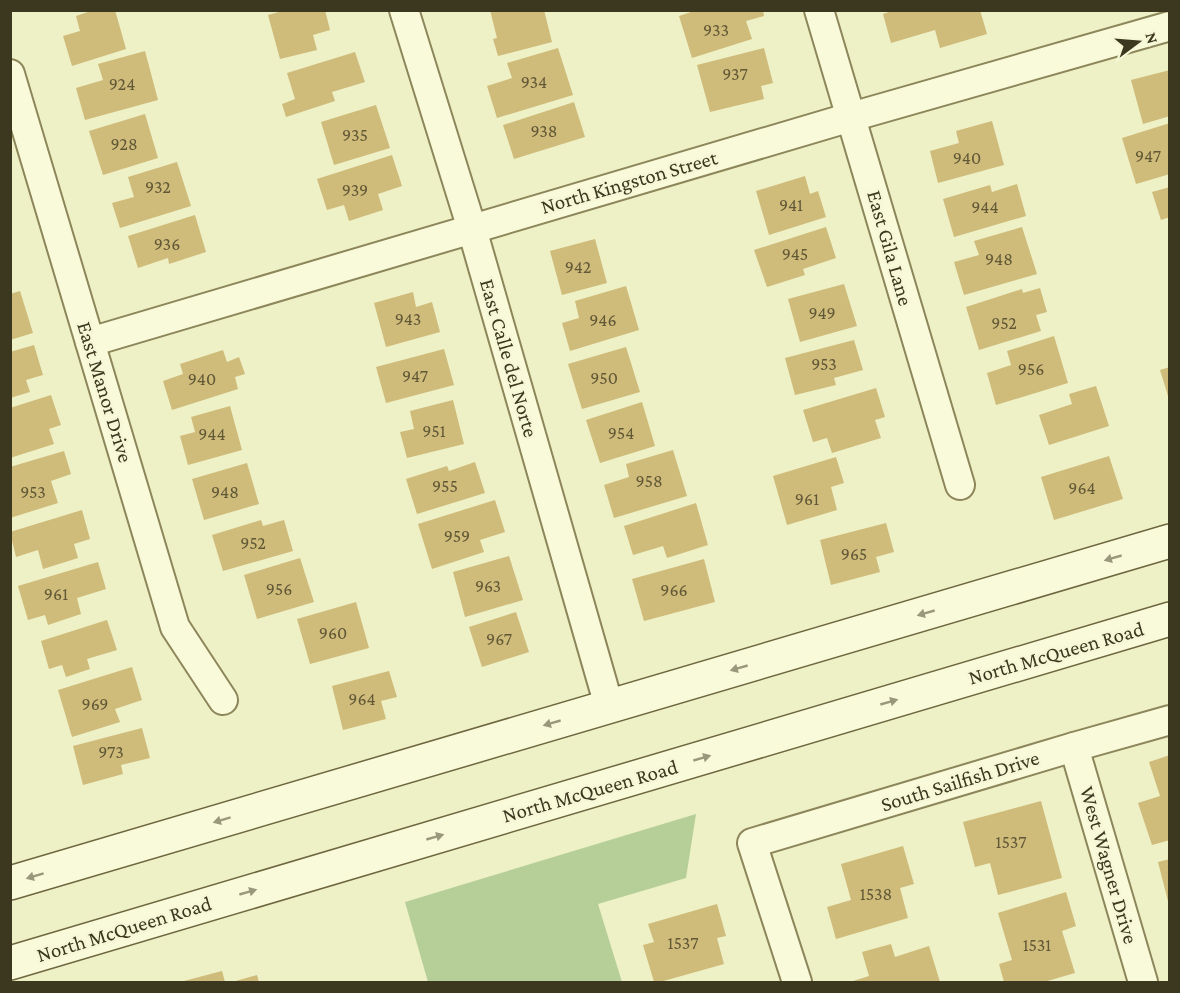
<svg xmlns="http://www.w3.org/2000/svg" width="1180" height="993" viewBox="0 0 1180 993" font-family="'Crimson Pro',serif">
	<rect width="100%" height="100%" fill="#eef0c6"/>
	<!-- green -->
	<path fill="#b6cf99" d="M696,814L686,878L598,904L622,982H428L405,902Z"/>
	<!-- building -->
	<g fill="#cfbb7a">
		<path d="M94,10H115L126,49L72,66L63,36L80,31L76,16Z"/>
		<path d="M286,10H325L330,30L313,35L317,50L280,59L268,15Z"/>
		<path d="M490,10H544L552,42L498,56L493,39L497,38Z"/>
		<path d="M697,10H763L764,16L746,21L752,39L692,58L679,16Z"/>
		<path d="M894,10H980L987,34L940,48L935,30L891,43L883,14Z"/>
		<path d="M558,48L573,95L497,118L487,86L512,78L507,63Z"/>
		<path d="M764,48L773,83L761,86L764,99L710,112L697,65Z"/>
		<path d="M145,51L158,100L85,120L76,88L103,80L98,64Z"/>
		<path d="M355,52L365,82L332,92L335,101L286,117L282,104L295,99L287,73Z"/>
		<path d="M1170,70V116L1143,124L1131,80Z"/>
		<path d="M574,102L585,137L514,159L503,125Z"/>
		<path d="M376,105L390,148L334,165L321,122Z"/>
		<path d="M145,114L158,158L103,175L89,131Z"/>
		<path d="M992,121L1004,165L938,183L930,151L959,143L956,131Z"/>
		<path d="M1170,123V174L1136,184L1122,138Z"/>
		<path d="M392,155L402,186L378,194L383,210L349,221L344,205L327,210L317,179Z"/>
		<path d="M177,162L191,206L120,228L112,203L134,197L128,177Z"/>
		<path d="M805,176L810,194L818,191L826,217L769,235L756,191Z"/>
		<path d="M1017,184L1026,216L954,237L943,199L990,185L992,192Z"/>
		<path d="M1170,187V217L1161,220L1152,192Z"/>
		<path d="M195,215L206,252L169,264L168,258L138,268L128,236Z"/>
		<path d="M826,227L836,258L803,269L805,275L767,287L754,250Z"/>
		<path d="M1022,227L1037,274L964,295L954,262L979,255L974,241Z"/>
		<path d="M595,239L607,283L562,295L550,251Z"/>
		<path d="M844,284L857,326L800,342L788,299Z"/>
		<path d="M626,286L639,330L570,351L562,323L579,318L575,301Z"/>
		<path d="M1040,288L1047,312L1036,315L1041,331L979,350L966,307L1022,289L1023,293Z"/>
		<path d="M20,291L33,333L10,340V294Z"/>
		<path d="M413,292L416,307L432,302L440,332L386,347L374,303Z"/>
		<path d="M1054,336L1068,383L996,405L987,373L1011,365L1007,351Z"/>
		<path d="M854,340L863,370L834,378L836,385L795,395L785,358Z"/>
		<path d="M34,345L43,375L26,380L30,392L10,398V352Z"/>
		<path d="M626,347L640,392L582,409L568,364Z"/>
		<path d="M444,349L454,385L386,403L376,367Z"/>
		<path d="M223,350L227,362L239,357L245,374L235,377L238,389L172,410L163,381L183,374L180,364Z"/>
		<path d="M1170,367V399H1169L1160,370Z"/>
		<path d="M1096,386L1109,426L1049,445L1039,415L1072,404L1069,394Z"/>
		<path d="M876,388L885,417L875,420L881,438L832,453L827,438L813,442L803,410Z"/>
		<path d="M51,395L61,425L49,429L54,444L10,458V408Z"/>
		<path d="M453,400L464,444L407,458L400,432L414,429L410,411Z"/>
		<path d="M642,402L655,446L600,463L586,420Z"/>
		<path d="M230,406L242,450L188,465L180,436L195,432L191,417Z"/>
		<path d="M673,450L687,496L614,518L604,485L629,477L626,464Z"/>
		<path d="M64,451L71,474L51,481L58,503L10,518V467Z"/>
		<path d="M1109,456L1123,499L1054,520L1041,477Z"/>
		<path d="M836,457L844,483L831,487L837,510L787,525L773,476Z"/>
		<path d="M475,462L485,493L417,514L406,479L447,466L449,471Z"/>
		<path d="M247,463L259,504L204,520L192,479Z"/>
		<path d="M495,500L505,532L480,540L484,552L432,569L418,524Z"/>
		<path d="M696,503L708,545L667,558L663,546L633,555L624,526Z"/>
		<path d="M82,510L90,539L74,544L78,558L43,569L38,550L16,557L10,532Z"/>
		<path d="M261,520L263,526L284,520L293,551L223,571L212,535Z"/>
		<path d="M886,523L894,552L876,557L880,572L831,585L820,540Z"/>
		<path d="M509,556L523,600L465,617L453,572Z"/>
		<path d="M300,558L314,602L257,619L244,575Z"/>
		<path d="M704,559L715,602L644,621L632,579Z"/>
		<path d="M98,562L106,589L77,598L81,614L48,625L45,615L28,620L18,586Z"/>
		<path d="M356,602L369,648L310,664L297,619Z"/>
		<path d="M516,612L529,652L482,667L469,627Z"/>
		<path d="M107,620L117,650L87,659L90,669L66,677L62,665L49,669L41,641Z"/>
		<path d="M132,667L142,700L115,709L120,722L72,737L58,690Z"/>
		<path d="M389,671L397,697L381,701L386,719L343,730L332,686Z"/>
		<path d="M142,728L150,758L121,765L123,774L83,785L73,746Z"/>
		<path d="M1170,755V840L1152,845L1138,803L1160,796L1149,762Z"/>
		<path d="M1041,801L1062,878L998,895L990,863L975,867L963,822Z"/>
		<path d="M903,846L914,884L900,888L908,918L836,939L827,907L851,900L841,864Z"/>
		<path d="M1170,859V905H1169L1158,862Z"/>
		<path d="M1066,892L1076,926L1062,931L1075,973L1044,982H1004L999,964L1012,960L998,913Z"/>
		<path d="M717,904L726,936L717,938L724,964L660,982H654L643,945L654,942L648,924Z"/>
		<path d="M891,944L895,957L929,946L940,982H850L869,976L862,952Z"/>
		<path d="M222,971L225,982H180Z"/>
		<path d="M257,975L259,982H232Z"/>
	</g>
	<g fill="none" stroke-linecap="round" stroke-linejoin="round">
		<!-- minor casing -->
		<g stroke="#8c865a" stroke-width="32">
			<g id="minor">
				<path d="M404,10L472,229L609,706"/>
				<path d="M819,10L960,485"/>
				<path d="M10,74L175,627L223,700"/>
				<path d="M90,342L851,117L1170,26"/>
				<path d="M1074,747L1143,982"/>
				<path d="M797,982L752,843L1074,747L1170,720"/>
			</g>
		</g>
		<!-- secondary casing -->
		<g stroke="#6e663e" stroke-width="36">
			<g id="secondary">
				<path d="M10,883L1170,541"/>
				<path d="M10,963L1170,619"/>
			</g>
		</g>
		<!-- minor -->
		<use href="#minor" stroke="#f9fada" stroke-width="28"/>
		<!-- secondary -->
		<use href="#secondary" stroke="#f9fada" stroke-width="33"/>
	</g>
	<!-- one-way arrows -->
	<defs><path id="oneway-solid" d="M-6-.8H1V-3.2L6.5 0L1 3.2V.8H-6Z" transform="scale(1.5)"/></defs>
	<g fill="#9a987c">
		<use href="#oneway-solid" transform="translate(1113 558) rotate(164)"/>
		<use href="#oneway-solid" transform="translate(926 613) rotate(164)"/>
		<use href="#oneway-solid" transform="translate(739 668) rotate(164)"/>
		<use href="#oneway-solid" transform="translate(889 702) rotate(-16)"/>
		<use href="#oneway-solid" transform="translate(552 723) rotate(164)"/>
		<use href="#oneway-solid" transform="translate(702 758) rotate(-16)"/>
		<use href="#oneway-solid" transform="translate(222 820) rotate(163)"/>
		<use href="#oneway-solid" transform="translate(435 837) rotate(-16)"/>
		<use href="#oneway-solid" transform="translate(35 876) rotate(163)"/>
		<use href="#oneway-solid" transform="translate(248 892) rotate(-16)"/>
	</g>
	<g text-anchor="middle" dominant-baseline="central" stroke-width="5" stroke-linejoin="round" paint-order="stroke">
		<!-- number labels -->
		<g font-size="18" fill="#615836">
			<text x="716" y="30">933</text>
			<text x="735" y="74">937</text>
			<text x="534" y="82">934</text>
			<text x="122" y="84">924</text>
			<text x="544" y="131">938</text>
			<text x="355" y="135">935</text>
			<text x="124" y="144">928</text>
			<text x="1148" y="156">947</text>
			<text x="967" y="158">940</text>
			<text x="158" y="187">932</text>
			<text x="355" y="190">939</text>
			<text x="791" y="205">941</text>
			<text x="985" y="207">944</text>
			<text x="167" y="244">936</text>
			<text x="795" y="254">945</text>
			<text x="999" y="259">948</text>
			<text x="578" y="267">942</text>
			<text x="822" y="313">949</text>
			<text x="408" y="319">943</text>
			<text x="603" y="320">946</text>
			<text x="1004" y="323">952</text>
			<text x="824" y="364">953</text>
			<text x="1031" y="369">956</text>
			<text x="415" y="376">947</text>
			<text x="604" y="378">950</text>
			<text x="202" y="379">940</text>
			<text x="434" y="431">951</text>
			<text x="621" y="433">954</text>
			<text x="212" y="434">944</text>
			<text x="649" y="481">958</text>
			<text x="445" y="486">955</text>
			<text x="1082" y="488">964</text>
			<text x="33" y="492">953</text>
			<text x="225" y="492">948</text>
			<text x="807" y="499">961</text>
			<text x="457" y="536">959</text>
			<text x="253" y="543">952</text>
			<text x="854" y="554">965</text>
			<text x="488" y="586">963</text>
			<text x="279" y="589">956</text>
			<text x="674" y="590">966</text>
			<text x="56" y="594">961</text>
			<text x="333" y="633">960</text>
			<text x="499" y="639">967</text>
			<text x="362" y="699">964</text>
			<text x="95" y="704">969</text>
			<text x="111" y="752">973</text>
			<text x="1011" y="842">1537</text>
			<text x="876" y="894">1538</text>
			<text x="683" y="943">1537</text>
			<text x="1037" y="945">1531</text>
		</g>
		<!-- street labels -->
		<g font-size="21" fill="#3c371f" stroke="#f5f7d6">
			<text transform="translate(629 182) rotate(-16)">North Kingston Street</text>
			<text transform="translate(890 248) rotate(74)">East Gila Lane</text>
			<text transform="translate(509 358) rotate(74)">East Calle del Norte</text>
			<text transform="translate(105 392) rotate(73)">East Manor Drive</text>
			<text transform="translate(1056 653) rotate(-16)">North McQueen Road</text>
			<text transform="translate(960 781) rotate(-17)">South Sailfish Drive</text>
			<text transform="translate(590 791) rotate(-16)">North McQueen Road</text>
			<text transform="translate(1109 865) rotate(74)">West Wagner Drive</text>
			<text transform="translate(124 929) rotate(-17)">North McQueen Road</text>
		</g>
	</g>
	<!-- border -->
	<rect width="1180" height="993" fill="none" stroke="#3c371f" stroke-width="24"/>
	<!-- north arrow -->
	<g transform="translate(1138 42) rotate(74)" stroke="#f5f7d6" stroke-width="4.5" paint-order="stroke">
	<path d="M0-4.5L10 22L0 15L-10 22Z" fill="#3c371f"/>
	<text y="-9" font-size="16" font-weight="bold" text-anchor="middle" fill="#3c371f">N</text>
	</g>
</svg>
